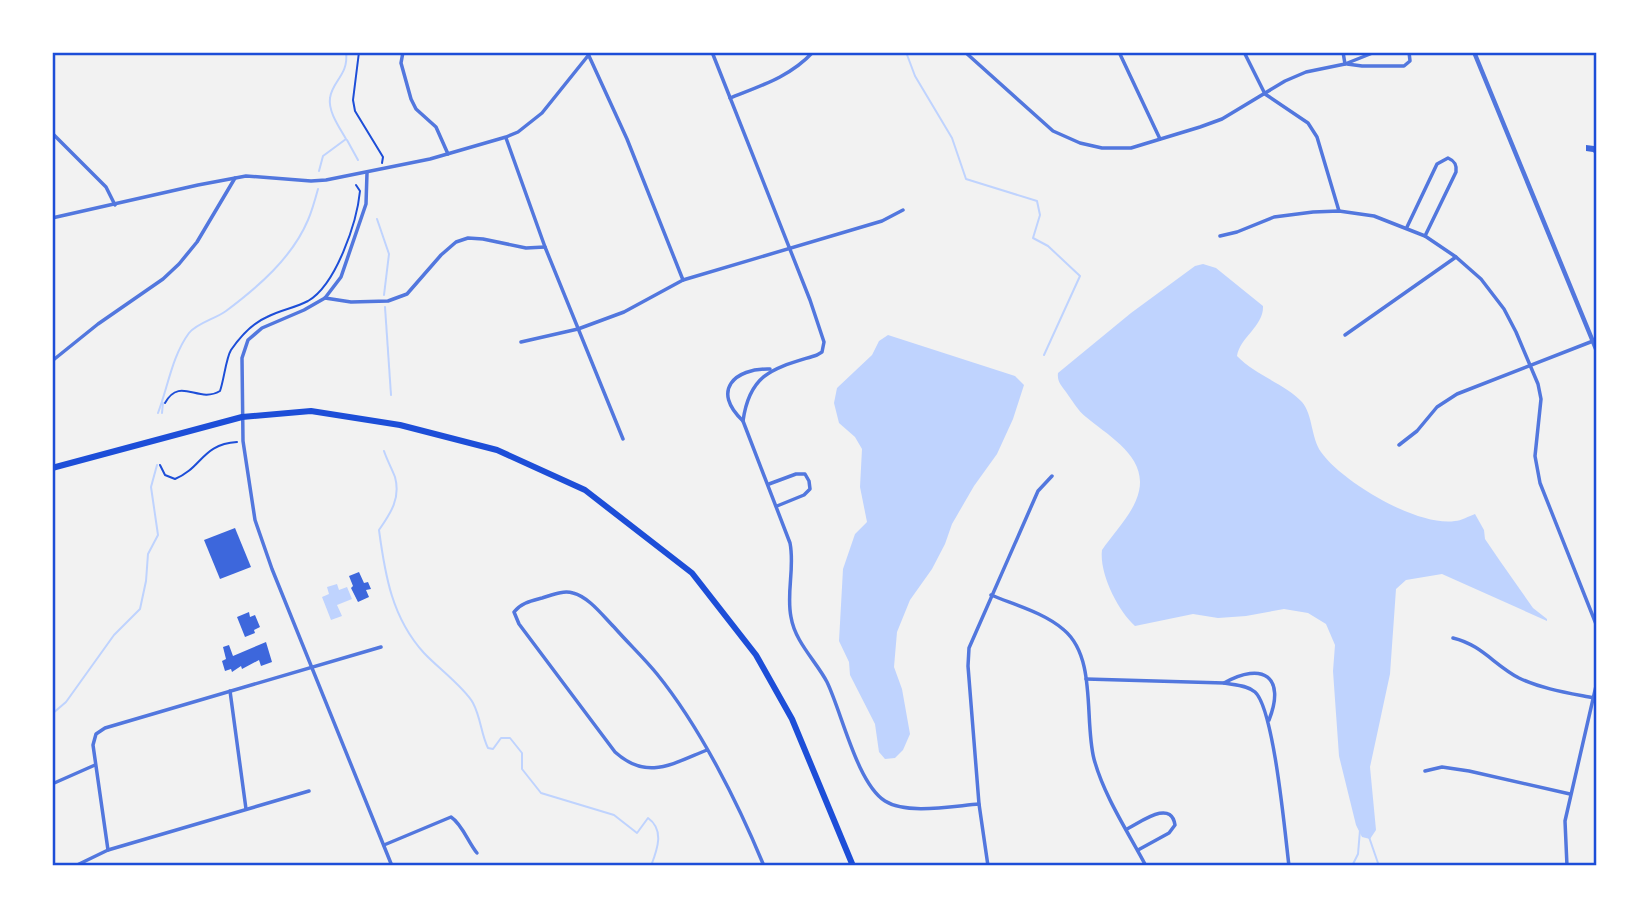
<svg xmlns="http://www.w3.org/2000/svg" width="1649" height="918" viewBox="0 0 1649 918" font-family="'IBM Plex Serif',serif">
	<rect width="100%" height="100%" fill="#f2f2f2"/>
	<!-- water -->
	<g fill="#bfd3fe">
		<path d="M1203,264L1216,268L1263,306C1264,326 1240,337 1237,356C1255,375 1287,385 1302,402C1313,415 1311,438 1321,452C1342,482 1418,527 1455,521C1461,521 1469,516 1475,514L1484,530L1485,539L1500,561L1533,608L1547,619V621L1442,574L1406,580L1396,589L1390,674L1370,767L1376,830L1370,839L1362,837L1356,825L1339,756L1333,671L1335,645L1326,624L1308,613L1284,609L1246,616L1218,618L1193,614L1135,626C1118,611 1099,573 1102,550C1115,531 1134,513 1139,491C1147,456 1107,435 1086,417C1078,411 1072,400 1066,392C1061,385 1057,381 1058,373L1131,313L1195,266Z"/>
		<path d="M888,335L1015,376L1024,385L1013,419L997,454L974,486L952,524L945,544L932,569L910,600L897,632L894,667L902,689L910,734L903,750L895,758L885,759L879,752L875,724L850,675L849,662L839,641L843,569L855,534L867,522L860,487L862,449L855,437L839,423L834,403L837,388L872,355L879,341Z"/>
		<path d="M337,584L339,590L347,587L352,599L337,605L342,616L331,620L322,597L329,594L327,587Z"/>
	</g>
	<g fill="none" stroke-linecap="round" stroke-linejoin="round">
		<!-- stream -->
		<g stroke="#bfd3fe" stroke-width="2">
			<path d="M906,52L915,76L952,138L966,179L1037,201L1040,215L1033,238L1048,246L1080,276L1044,355"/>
			<path d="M347,140L358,160"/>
			<path d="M319,171L323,156L346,139C340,128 328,112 330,98C332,81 349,75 346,52"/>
			<path d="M377,219L389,254L384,295"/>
			<path d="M385,307L391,395"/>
			<path d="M158,413C168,387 172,356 189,333C197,323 215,319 226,311C258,287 292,258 308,220C312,211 315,200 318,189"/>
			<path d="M162,413L163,403"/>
			<path d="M384,451C387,460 392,469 395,477C401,499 390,514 379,530C385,575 392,618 424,653C437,667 465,688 473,703C481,718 481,734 488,748L493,749L501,738H510L522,753V769L541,793L614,815L637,833L648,818C665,830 657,850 651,866"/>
			<path d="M52,714L66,702L114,635L140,609L146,581L148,554L158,535L151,487L157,465"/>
			<path d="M1369,837L1379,866"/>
			<path d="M1352,866L1358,854L1360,830"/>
		</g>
	</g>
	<!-- building -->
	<g fill="#3d67dc">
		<path d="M1595,138H1596V155L1593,152L1586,151V145L1594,146Z"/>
		<path d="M235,528L251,567L220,579L204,540Z"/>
		<path d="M359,572L364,583L368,582L371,589L366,590L369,597L358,602L351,588L353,586L349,576Z"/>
		<path d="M249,612L250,617L255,615L260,627L254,630L255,633L245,637L237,617Z"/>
		<path d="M266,642L272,662L261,666L259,660L242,669L241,666L232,672L231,669L225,671L222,661L226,659L223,647L229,645L233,656Z"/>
	</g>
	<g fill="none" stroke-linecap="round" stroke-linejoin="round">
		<!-- path -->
		<g stroke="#1d4ed8" stroke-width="2">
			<path d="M359,52L353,100L355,111L383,157L382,163"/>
			<path d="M165,403C180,376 198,404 220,391C224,380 226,358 231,350C240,337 253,323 267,317C280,310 295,308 308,301C336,285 357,222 360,191L356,185"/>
			<path d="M160,465L165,475L175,479C202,468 202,444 237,442"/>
		</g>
		<!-- minor -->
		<g stroke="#5277de" stroke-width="3.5">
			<path d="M403,52L401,63L411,99L416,109L436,127L448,154"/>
			<path d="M712,52L810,300L824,342L822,352L817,355C776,368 750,371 743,421L790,543C795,568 786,593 791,617C795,642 816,661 827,682C842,713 857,783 885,801C907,815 953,806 979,804"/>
			<path d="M965,52L1053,131L1080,143L1102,148H1131L1200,127L1222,119L1285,81L1306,72L1345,64L1375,52"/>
			<path d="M1119,52L1160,139"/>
			<path d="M1244,52L1265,94L1308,123L1317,137L1339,211"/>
			<path d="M1343,52L1345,64"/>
			<path d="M589,56L627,139L683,280"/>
			<path d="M1347,64L1362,66H1404L1410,61L1409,52"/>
			<path d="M730,98C760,86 790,77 813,52"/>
			<path d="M52,133L106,187L115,205"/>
			<path d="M506,138L545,247L623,439"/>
			<path d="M367,173L366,204L341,277L325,298L304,310L262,328L248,340L242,358L243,441L255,520L272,569L392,866"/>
			<path d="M52,218L198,185L246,176L311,181L326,180L430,159L506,137L518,132L542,113L591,52"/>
			<path d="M1407,227L1437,164L1448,158C1455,161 1457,165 1456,172L1425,236"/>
			<path d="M1220,236L1237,232L1274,217L1313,212L1339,211L1374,216L1425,236L1456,257L1481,279L1504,309L1516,332L1538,384L1541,399L1535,456L1540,483L1596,624"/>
			<path d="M325,298L351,302L388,301L407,294L441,255L456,242L468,238L483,239L526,248L545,247"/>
			<path d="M1345,335L1456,257"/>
			<path d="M521,342L578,329L624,312L683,280L882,221L903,210"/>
			<path d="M52,361L98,324L163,279L179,264L197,242L235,178"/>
			<path d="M743,421C711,391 734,368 770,369"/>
			<path d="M1399,445L1417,431L1437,407L1457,394L1593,341"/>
			<path d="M769,484L796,474H805L809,481L810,489L804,495L777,506"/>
			<path d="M991,595C1015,605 1045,613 1064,630C1097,658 1084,720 1094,759C1104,796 1128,832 1146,866"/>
			<path d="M1453,638C1482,645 1494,665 1519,678C1542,689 1569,693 1594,698"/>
			<path d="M1086,679L1224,683C1234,685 1247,685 1255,692C1274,709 1285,834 1289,866"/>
			<path d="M1224,683C1263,661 1286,677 1269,720"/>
			<path d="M230,691L246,809"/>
			<path d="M707,750C672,764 647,781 615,752L519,624L514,612C521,603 531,601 542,598C552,595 563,590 573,593C589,597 603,616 614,627C628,643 644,658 657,674C700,727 738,803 764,866"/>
			<path d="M1425,771L1442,767L1469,771L1570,794"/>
			<path d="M52,784L95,765"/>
			<path d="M1127,829C1141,822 1171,799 1175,825L1169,833L1138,850"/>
			<path d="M384,845L451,817C462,824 468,842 477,853"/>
			<path d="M108,850L93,745L96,734L105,728L381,647"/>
			<path d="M75,866L108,850L309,791"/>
			<path d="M988,866L979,804L968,666L969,648L1038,491L1052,476"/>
			<path d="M1567,866L1565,821L1596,686"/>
		</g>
		<!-- tertiary -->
		<path stroke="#5277de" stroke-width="4.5" d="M1474,52L1596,349"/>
		<!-- primary -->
		<path stroke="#1d4ed8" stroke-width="6" d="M52,468L242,417L311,411L400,425L497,450L585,490L692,573L756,655L792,719L853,866"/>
	</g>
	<!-- border -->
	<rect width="1649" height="918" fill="none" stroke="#ffffff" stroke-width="108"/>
	<rect x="54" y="54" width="1541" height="810" fill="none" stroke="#1d4ed8" stroke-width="2.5"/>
</svg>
